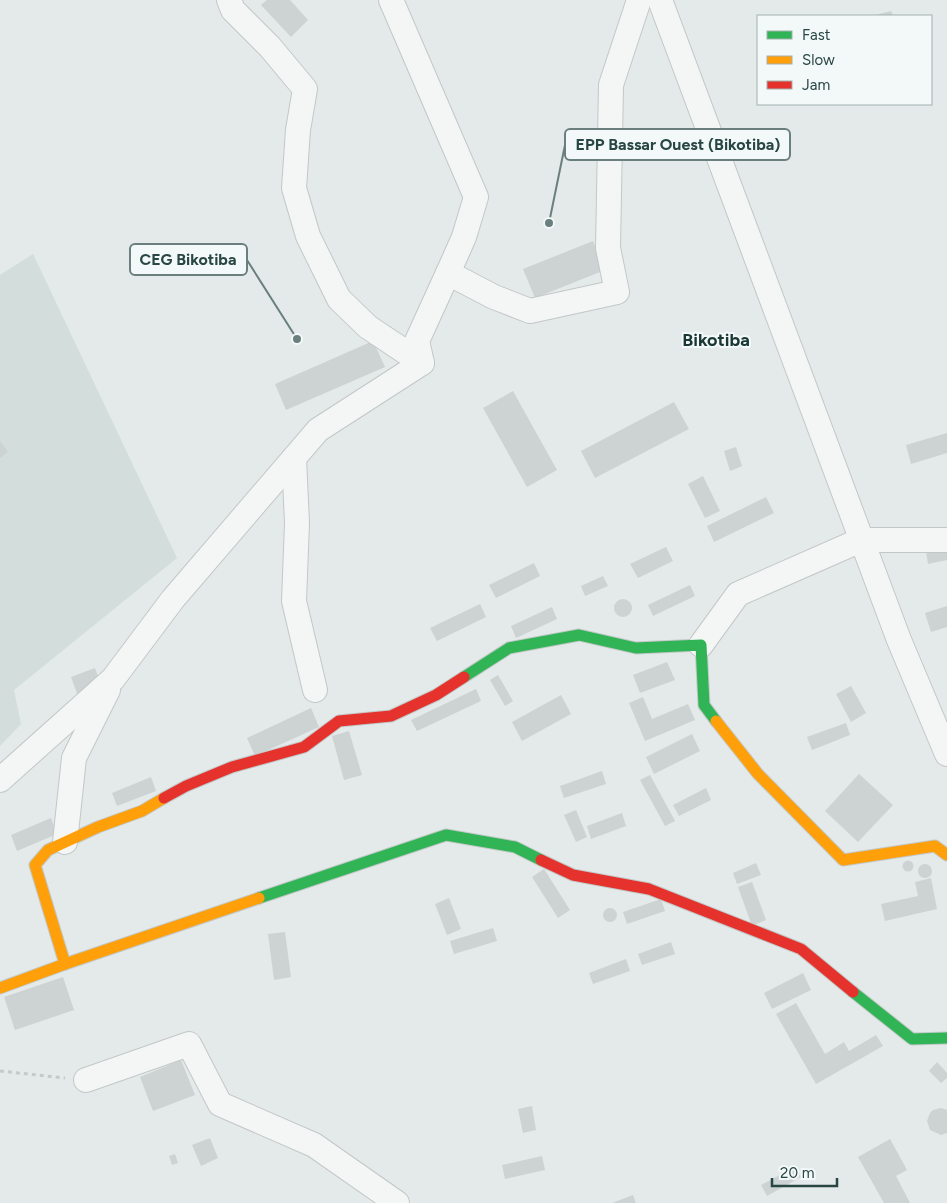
<svg xmlns="http://www.w3.org/2000/svg" width="947" height="1203" viewBox="0 0 947 1203" font-family="Figtree,sans-serif">
	<rect width="100%" height="100%" fill="#e4eae9"/>
	<!-- built -->
	<path fill="#d2dddc" d="M33,254L177,558L14,690L21,724L0,746V275Z"/>
	<!-- building -->
	<g fill="#cdd2d2">
		<path d="M267,0H290L308,20L291,37L261,5Z"/>
		<path d="M891,11L893,16H872Z"/>
		<path d="M593,241L605,270L535,298L523,269Z"/>
		<path d="M373,341L385,367L286,410L275,384Z"/>
		<path d="M513,391L557,470L527,487L483,408Z"/>
		<path d="M674,402L689,429L595,478L581,451Z"/>
		<path d="M947,433V453L911,464L906,445Z"/>
		<path d="M0,441L8,452L0,458Z"/>
		<path d="M736,447L742,466L730,471L724,451Z"/>
		<path d="M703,476L720,511L705,518L688,484Z"/>
		<path d="M766,497L774,513L714,542L707,526Z"/>
		<path d="M666,547L673,561L638,578L630,564Z"/>
		<path d="M947,548V560L928,564L926,552Z"/>
		<path d="M534,563L540,576L496,598L489,585Z"/>
		<path d="M603,576L608,586L585,596L581,586Z"/>
		<path d="M690,585L695,596L653,616L648,605Z"/>
		<circle cx="623" cy="608" r="9"/>
		<path d="M480,604L486,617L437,641L430,628Z"/>
		<path d="M947,606V627L931,632L925,613Z"/>
		<path d="M552,607L557,619L516,638L511,626Z"/>
		<path d="M667,662L675,680L640,693L633,675Z"/>
		<path d="M95,668L102,687L78,696L71,677Z"/>
		<path d="M498,675L513,701L505,706L490,680Z"/>
		<path d="M851,686L866,713L851,722L836,694Z"/>
		<path d="M476,689L481,701L417,731L411,720Z"/>
		<path d="M561,695L571,714L522,741L512,722Z"/>
		<path d="M643,697L652,719L688,704L695,720L645,741L629,703Z"/>
		<path d="M311,708L319,727L255,756L247,738Z"/>
		<path d="M846,723L850,735L812,750L807,737Z"/>
		<path d="M349,731L362,775L344,780L332,736Z"/>
		<path d="M692,734L700,751L654,774L646,757Z"/>
		<path d="M602,771L606,784L564,798L560,786Z"/>
		<path d="M859,774L893,805L858,842L825,811Z"/>
		<path d="M650,775L675,821L665,826L640,780Z"/>
		<path d="M151,777L156,791L117,806L112,793Z"/>
		<path d="M706,788L711,800L679,816L673,805Z"/>
		<path d="M576,810L587,837L576,842L564,815Z"/>
		<path d="M622,813L626,826L591,839L587,826Z"/>
		<path d="M51,818L57,834L17,851L11,835Z"/>
		<circle cx="908" cy="866" r="5.5"/>
		<path d="M756,863L761,875L737,884L733,873Z"/>
		<circle cx="925" cy="871" r="7"/>
		<path d="M544,869L570,910L558,918L532,877Z"/>
		<path d="M931,878L937,909L885,921L881,904L918,896L915,882Z"/>
		<path d="M752,882L766,920L752,926L738,887Z"/>
		<path d="M449,898L461,929L447,935L435,904Z"/>
		<path d="M661,899L665,911L627,924L623,912Z"/>
		<circle cx="610" cy="915" r="7"/>
		<path d="M493,928L497,941L454,954L450,941Z"/>
		<path d="M285,932L291,977L274,980L268,934Z"/>
		<path d="M671,942L675,954L642,965L638,954Z"/>
		<path d="M626,959L630,971L593,984L589,973Z"/>
		<path d="M803,973L811,990L772,1009L764,993Z"/>
		<path d="M63,977L74,1010L15,1030L4,997Z"/>
		<path d="M796,1003L825,1054L844,1042L849,1051L876,1035L883,1046L816,1084L776,1014Z"/>
		<path d="M181,1060L195,1095L153,1111L140,1077Z"/>
		<path d="M937,1062L947,1073V1078L941,1083L929,1071Z"/>
		<path d="M532,1106L536,1130L523,1133L518,1109Z"/>
		<path d="M941,1108L947,1110V1133L941,1135L930,1130L927,1121L930,1113L933,1110Z"/>
		<path d="M210,1138L218,1158L201,1166L192,1145Z"/>
		<path d="M890,1139L907,1170L896,1176L910,1203H884L858,1157Z"/>
		<path d="M175,1154L178,1163L172,1165L169,1156Z"/>
		<path d="M542,1156L545,1170L505,1179L502,1165Z"/>
		<path d="M795,1167L801,1177L767,1196L761,1185Z"/>
		<path d="M633,1195L636,1203H612Z"/>
	</g>
	<g fill="none" stroke-linecap="round" stroke-linejoin="round">
		<!-- street casing -->
		<g stroke="#c2c8c7" stroke-width="26">
			<g id="street">
				<path d="M229,0L233,10L270,47L305,89L298,130L294,188L308,236L339,299L368,327L422,363L417,341L448,273L494,297L530,311L617,292L608,248L611,85L639,0"/>
				<path d="M391,0L476,197L464,237L448,273"/>
				<path d="M660,0L899,640L947,754"/>
				<path d="M294,458L297,523L294,601L315,690"/>
				<path d="M701,645L738,594L861,540H947"/>
				<path d="M0,780L113,679L173,599L318,430L422,363"/>
				<path d="M65,842L74,758L108,690"/>
				<path d="M86,1080L189,1044L220,1104L314,1145L397,1203"/>
			</g>
		</g>
		<!-- fast casing -->
		<g stroke="#c2c8c7" stroke-width="13">
			<g id="fast">
				<path d="M464,677L509,648L579,635L636,648L701,645L704,705L716,721"/>
				<path d="M259,898L446,835L515,847L541,860"/>
				<path d="M853,992L912,1039L947,1038"/>
			</g>
		</g>
		<!-- slow casing -->
		<g stroke="#c2c8c7" stroke-width="13">
			<g id="slow">
				<path d="M716,721L758,774L843,860L935,846L947,855"/>
				<path d="M65,964L35,865L48,850L98,827L142,811L164,798"/>
				<path d="M0,988L65,964L259,898"/>
			</g>
		</g>
		<!-- jam casing -->
		<g stroke="#c2c8c7" stroke-width="13">
			<g id="jam">
				<path d="M164,798L186,786L232,767L304,747L339,721L391,716L436,695L464,677"/>
				<path d="M541,860L573,875L649,889L801,949L853,992"/>
			</g>
		</g>
		<!-- path -->
		<path stroke="#c3cac9" stroke-width="3" stroke-dasharray="4 4" stroke-linecap="butt" d="M0,1071L65,1078"/>
		<!-- street -->
		<use href="#street" stroke="#f4f6f6" stroke-width="24"/>
		<!-- fast -->
		<use href="#fast" stroke="#30b455" stroke-width="11"/>
		<!-- slow -->
		<use href="#slow" stroke="#ff9f0a" stroke-width="11"/>
		<!-- jam -->
		<use href="#jam" stroke="#e5322d" stroke-width="11"/>
	</g>
	<g text-anchor="middle" dominant-baseline="central" stroke-width="4" stroke-linejoin="round" paint-order="stroke">
		<!-- quarter labels -->
		<g font-size="18" font-weight="bold" fill="#1a3736" stroke="#f2f9f8">
			<text x="716" y="340">Bikotiba</text>
		</g>
	</g>
	<!-- callouts -->
	<path fill="none" stroke="#6a7f7e" stroke-width="2" d="M549 223L565 145M297 339L247 260"/>
	<g fill="#6a7f7e" stroke="#f2f9f8" stroke-width="2">
		<circle cx="549" cy="223" r="5"/>
		<circle cx="297" cy="339" r="5"/>
	</g>
	<g fill="#f2f9f8" stroke="#6a7f7e" stroke-width="2">
		<rect x="565" y="129" width="225" height="31" rx="5"/>
		<rect x="130" y="244" width="117" height="31" rx="5"/>
	</g>
	<g font-size="16" text-anchor="middle" font-weight="bold" fill="#284644">
		<text x="678" y="150">EPP Bassar Ouest (Bikotiba)</text>
		<text x="188" y="265">CEG Bikotiba</text>
	</g>
	<!-- legend -->
	<rect x="757" y="15" width="175" height="90" fill="#f2f9f8" stroke="#a1b1b0"/>
	<rect x="767" y="31" width="25" height="8" fill="#30b455" stroke="#a1b1b0"/>
	<text x="802" y="40" font-size="15" fill="#284644">Fast</text>
	<rect x="767" y="56" width="25" height="8" fill="#ff9f0a" stroke="#a1b1b0"/>
	<text x="802" y="65" font-size="15" fill="#284644">Slow</text>
	<rect x="767" y="81" width="25" height="8" fill="#e5322d" stroke="#a1b1b0"/>
	<text x="802" y="90" font-size="15" fill="#284644">Jam</text>
	<!-- scale -->
	<path d="M772 1178v8h65v-8" fill="none" stroke="#284644" stroke-width="2.5"/>
	<text x="780" y="1178" font-size="15" fill="#284644" stroke="#f2f9f8" stroke-width="4" paint-order="stroke">20 m</text>
</svg>
